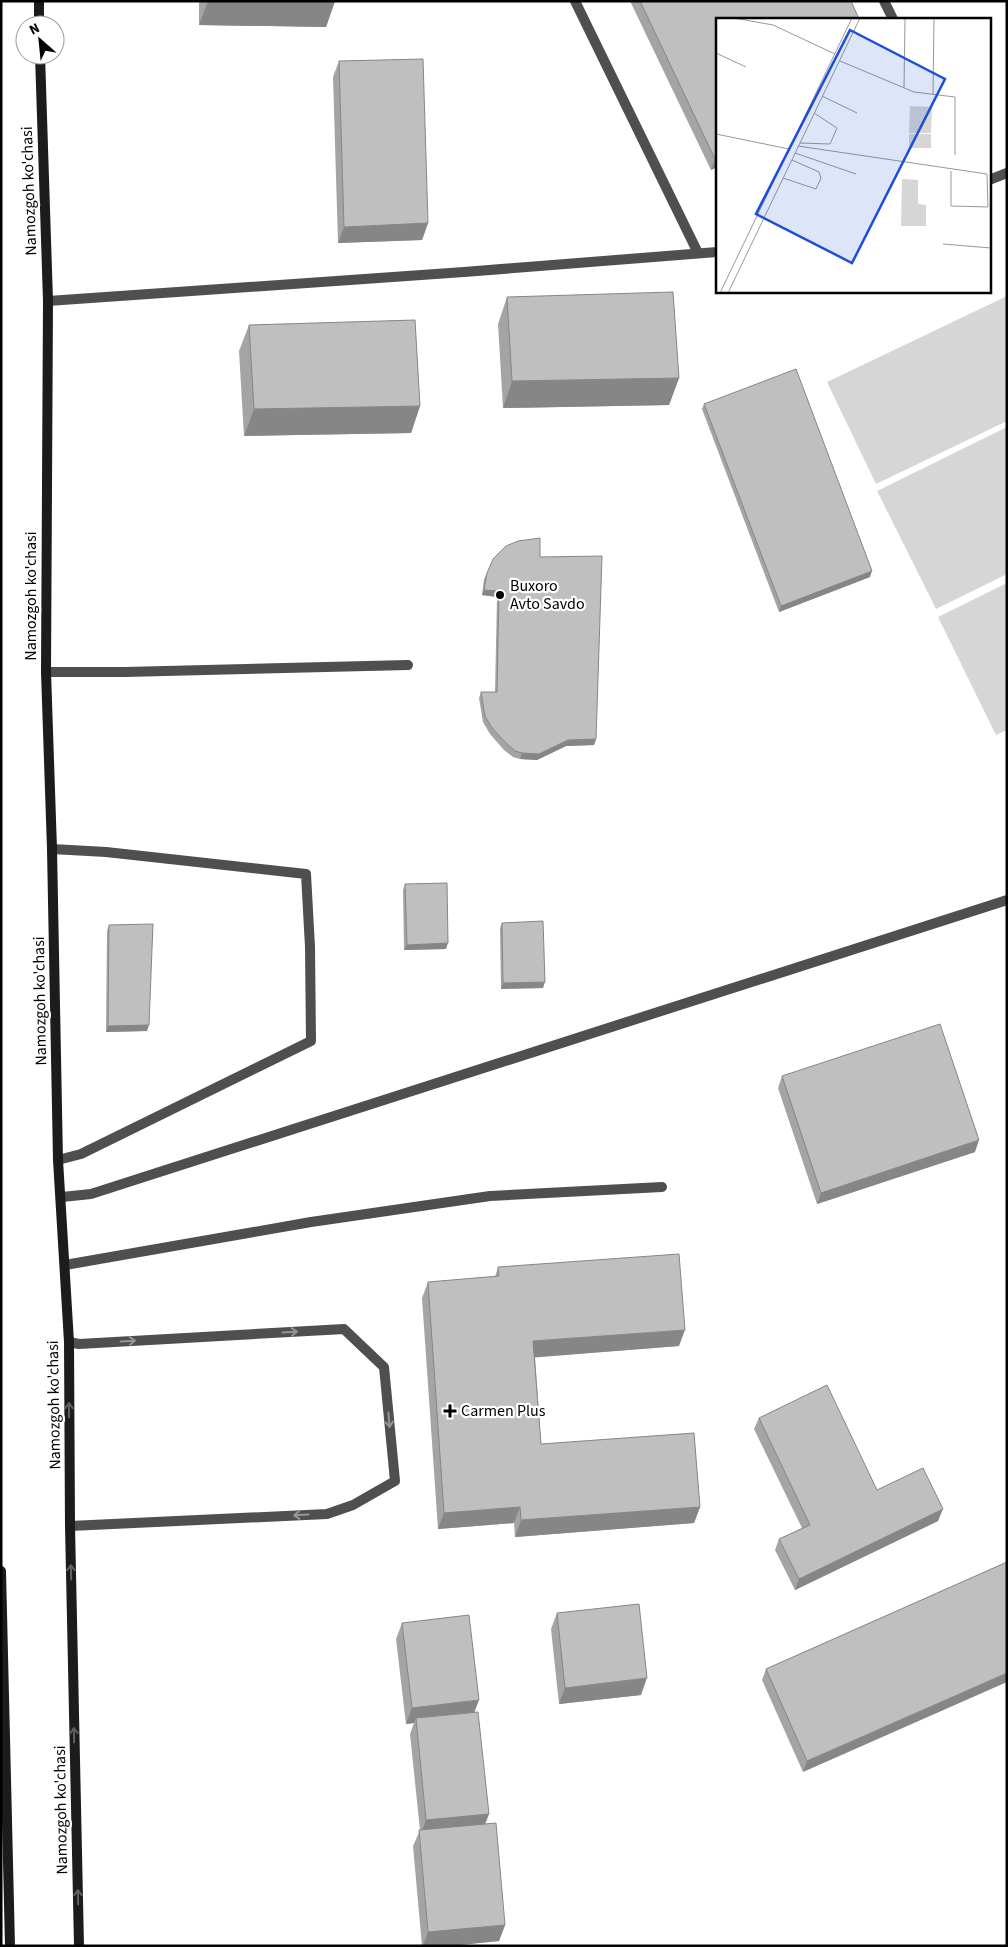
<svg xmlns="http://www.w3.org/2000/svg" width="1008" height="1947" viewBox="0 0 1008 1947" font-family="'Source Sans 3',sans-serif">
	<rect width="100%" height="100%" fill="#fff"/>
	<!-- green -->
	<g fill="#d6d6d6">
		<path d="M1007,296V421L876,484L827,382Z"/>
		<path d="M1007,427V574L936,609L877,491Z"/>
		<path d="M1007,583V730L996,735L938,617Z"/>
	</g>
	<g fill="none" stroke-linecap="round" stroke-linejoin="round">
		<!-- lane -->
		<g stroke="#4f4f4f" stroke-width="10">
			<path d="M575,1L698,253"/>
			<path d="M884,1L893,19"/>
			<path d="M989,180L1007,173"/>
			<path d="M48,301L464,272L717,252"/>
			<path d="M46,672H125L408,665"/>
			<path d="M52,849L106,852L306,874L310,947L311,1041L81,1154L58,1160"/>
			<path d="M62,1197L91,1194L1007,900"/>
			<path d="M65,1265L311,1222L490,1196L662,1187"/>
			<path d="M69,1342L79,1344L344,1329L384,1367L395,1481L353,1505L327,1514L70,1526"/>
		</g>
		<!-- secondary -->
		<g stroke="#1c1c1c" stroke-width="10">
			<path d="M39,1V25"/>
			<path d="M40,55L48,301L46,672L52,849L58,1160L69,1342L70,1526L79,1946"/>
			<path d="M1,1571L10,1946"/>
		</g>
	</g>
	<!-- wall -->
	<g fill="#a4a4a4">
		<path d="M199,1H335L326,27L199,25Z"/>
		<path d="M630,1H851L717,167L711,170Z"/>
		<path d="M339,61L428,223L422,240L338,243L333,77Z"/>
		<path d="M507,297L679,378L669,405L503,408L498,324Z"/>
		<path d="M249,325L420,406L411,433L244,436L239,351Z"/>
		<path d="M704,404L870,577L779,612L702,409Z"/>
		<path d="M540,557L596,739L594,745L566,746L537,760L520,759L513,757L504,750L490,734L483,722L479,698L481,692H495L497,597L482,595L484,579L487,573Z"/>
		<path d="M405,884L446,949L404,950L403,890Z"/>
		<path d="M502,923L543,988L501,989L500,928Z"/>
		<path d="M109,925L147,1031L106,1032L107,931Z"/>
		<path d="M782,1076L975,1152L817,1204L778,1088Z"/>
		<path d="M498,1267L679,1346L535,1357L541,1444L700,1507L694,1523L515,1537L514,1523L438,1529L422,1298L428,1282L495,1277Z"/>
		<path d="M759,1418L877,1490L938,1521L795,1590L775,1550L779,1539L802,1528L754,1429Z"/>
		<path d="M1007,1562L803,1772L762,1680L766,1669Z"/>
		<path d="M557,1613L641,1695L559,1704L551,1629Z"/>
		<path d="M402,1623L474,1712L485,1824L505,1925L499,1941L449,1946H422L413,1846L420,1830L410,1734L414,1723L406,1724L396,1639Z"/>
	</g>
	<!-- shaded-wall -->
	<g fill="#868686">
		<path d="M208,1H335L326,27L199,25Z"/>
		<path d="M717,158V167L711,170L715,159Z"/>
		<path d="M428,223L422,240L338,243L344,227Z"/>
		<path d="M679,378L669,405L503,408L512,381Z"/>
		<path d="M420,406L411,433L244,436L254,409Z"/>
		<path d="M872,571L870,577L779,612L781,606Z"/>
		<path d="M484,590L499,591L497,597L482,595Z"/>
		<path d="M596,739L594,745L566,746L537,760L520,759L522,753L568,740Z"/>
		<path d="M448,943L446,949L404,950L407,945Z"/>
		<path d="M545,982L543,988L501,989L503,983Z"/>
		<path d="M149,1025L147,1031L106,1032L108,1026Z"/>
		<path d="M979,1140L975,1152L817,1204L821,1193Z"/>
		<path d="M685,1330L679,1346L528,1358L533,1341Z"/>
		<path d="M520,1507L514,1523L438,1529L444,1513Z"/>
		<path d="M700,1507L694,1523L515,1537L521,1520Z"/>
		<path d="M943,1509L938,1521L795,1590L799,1579Z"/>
		<path d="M1007,1673V1682L803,1772L807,1761Z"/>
		<path d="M647,1678L641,1695L559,1704L565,1688Z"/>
		<path d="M479,1700L473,1716L416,1718L414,1723L406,1724L412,1708Z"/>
		<path d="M489,1814L483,1830L420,1836L426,1820Z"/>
		<path d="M505,1925L499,1941L449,1946H423L428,1932Z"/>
	</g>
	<!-- building -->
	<g fill="#bfbfbf" stroke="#868686">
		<path d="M640,1H851L859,19H717V158L715,159Z"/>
		<path d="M423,59L428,223L344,227L339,61Z"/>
		<path d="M673,292L679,378L512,381L507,297Z"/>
		<path d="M415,320L420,406L254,409L249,325Z"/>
		<path d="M796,369L872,571L781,606L704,404Z"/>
		<path d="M540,538V557L602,556L596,739L568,740L539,754L522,753L515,751L507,744L492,728L485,716L481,692H497L499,591L484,590L487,573L493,559L506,546L518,541Z"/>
		<path d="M447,883L448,943L407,945L405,884Z"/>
		<path d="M543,921L545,982L503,983L502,923Z"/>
		<path d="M153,924L149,1025L108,1026L109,925Z"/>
		<path d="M940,1024L979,1140L821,1193L782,1076Z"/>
		<path d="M679,1254L685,1330L533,1341L541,1444L694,1433L700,1507L521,1520L520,1507L444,1513L428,1282L499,1276L498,1267Z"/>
		<path d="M827,1385L877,1490L923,1468L943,1509L799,1579L779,1539L810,1525L759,1418Z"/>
		<path d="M1007,1562V1673L807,1761L766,1669Z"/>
		<path d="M639,1604L647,1678L565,1688L557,1613Z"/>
		<path d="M469,1615L479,1700L412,1708L402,1623Z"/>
		<path d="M478,1712L489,1814L426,1820L416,1718Z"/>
		<path d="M496,1823L505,1925L428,1932L419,1830Z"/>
	</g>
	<!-- one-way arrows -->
	<defs><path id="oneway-shaft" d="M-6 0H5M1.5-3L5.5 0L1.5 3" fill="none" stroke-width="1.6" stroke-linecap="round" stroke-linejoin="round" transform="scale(1.25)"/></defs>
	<g stroke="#959595">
		<use href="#oneway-shaft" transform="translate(290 1332) rotate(-3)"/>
		<use href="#oneway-shaft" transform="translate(128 1341) rotate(-3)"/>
		<use href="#oneway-shaft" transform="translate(389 1420) rotate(85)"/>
		<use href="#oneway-shaft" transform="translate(301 1515) rotate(177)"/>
	</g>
	<g stroke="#606060">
		<use href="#oneway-shaft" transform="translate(69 1410) rotate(-90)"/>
		<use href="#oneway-shaft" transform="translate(71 1572) rotate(-91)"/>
		<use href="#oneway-shaft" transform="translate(74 1735) rotate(-91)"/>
		<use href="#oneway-shaft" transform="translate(78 1897) rotate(-91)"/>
	</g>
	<!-- markers -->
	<g fill="#000" stroke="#fff" stroke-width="2">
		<circle cx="500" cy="595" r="5"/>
		<path d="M447.5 1403.5h5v5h5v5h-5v5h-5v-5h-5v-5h5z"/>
	</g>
	<g text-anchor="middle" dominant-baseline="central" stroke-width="4.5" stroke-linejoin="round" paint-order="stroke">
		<!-- street labels -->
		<g font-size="16" fill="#000" stroke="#fff">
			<text transform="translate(29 191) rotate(-92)">Namozgoh ko'chasi</text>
			<text transform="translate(31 596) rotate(-90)">Namozgoh ko'chasi</text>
			<text transform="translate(40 1001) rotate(-91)">Namozgoh ko'chasi</text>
			<text transform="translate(54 1405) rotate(-91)">Namozgoh ko'chasi</text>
			<text transform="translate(61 1810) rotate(-91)">Namozgoh ko'chasi</text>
		</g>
		<!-- poi labels -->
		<g font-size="16" fill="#000" stroke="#fff" text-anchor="start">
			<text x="510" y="586">Buxoro<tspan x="510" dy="18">Avto Savdo</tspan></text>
			<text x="461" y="1411">Carmen Plus</text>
		</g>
	</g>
	<!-- overview -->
	<g transform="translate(716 18)">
		<rect width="275" height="275" fill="#fff"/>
		<path d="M194,88L216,89L215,115H193ZM193,116H215V130H193ZM186,161L202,162V186L210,187V208H185Z" fill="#d6d6d6"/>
		<path fill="none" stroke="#999" stroke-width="1" d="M18,0L57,7L119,36M0,35L30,49M124,43L198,74L239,79V137M188,70L189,0M217,77L218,0M106,78L141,95M0,116L73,131M84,125L114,126L118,117L121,110L98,95M82,128L271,156L272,189L235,188V153M79,135L140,156M67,160L100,171L105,160L103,154L76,142M227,226L275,230M4,275L136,0M12,275L144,0"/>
		<path fill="#1d4ed8" fill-opacity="0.15" stroke="#1d4ed8" stroke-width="2.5" d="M134,12L229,61L136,245L40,196Z"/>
		<rect width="275" height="275" fill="none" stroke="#000" stroke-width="2.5"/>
	</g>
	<!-- border -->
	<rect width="1008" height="1947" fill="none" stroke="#000000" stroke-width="5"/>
	<!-- north arrow -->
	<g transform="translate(40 40) rotate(333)"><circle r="24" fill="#ffffff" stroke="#999999"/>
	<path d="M0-4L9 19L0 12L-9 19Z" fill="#000000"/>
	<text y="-8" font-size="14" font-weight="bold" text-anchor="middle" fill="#000000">N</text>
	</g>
</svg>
